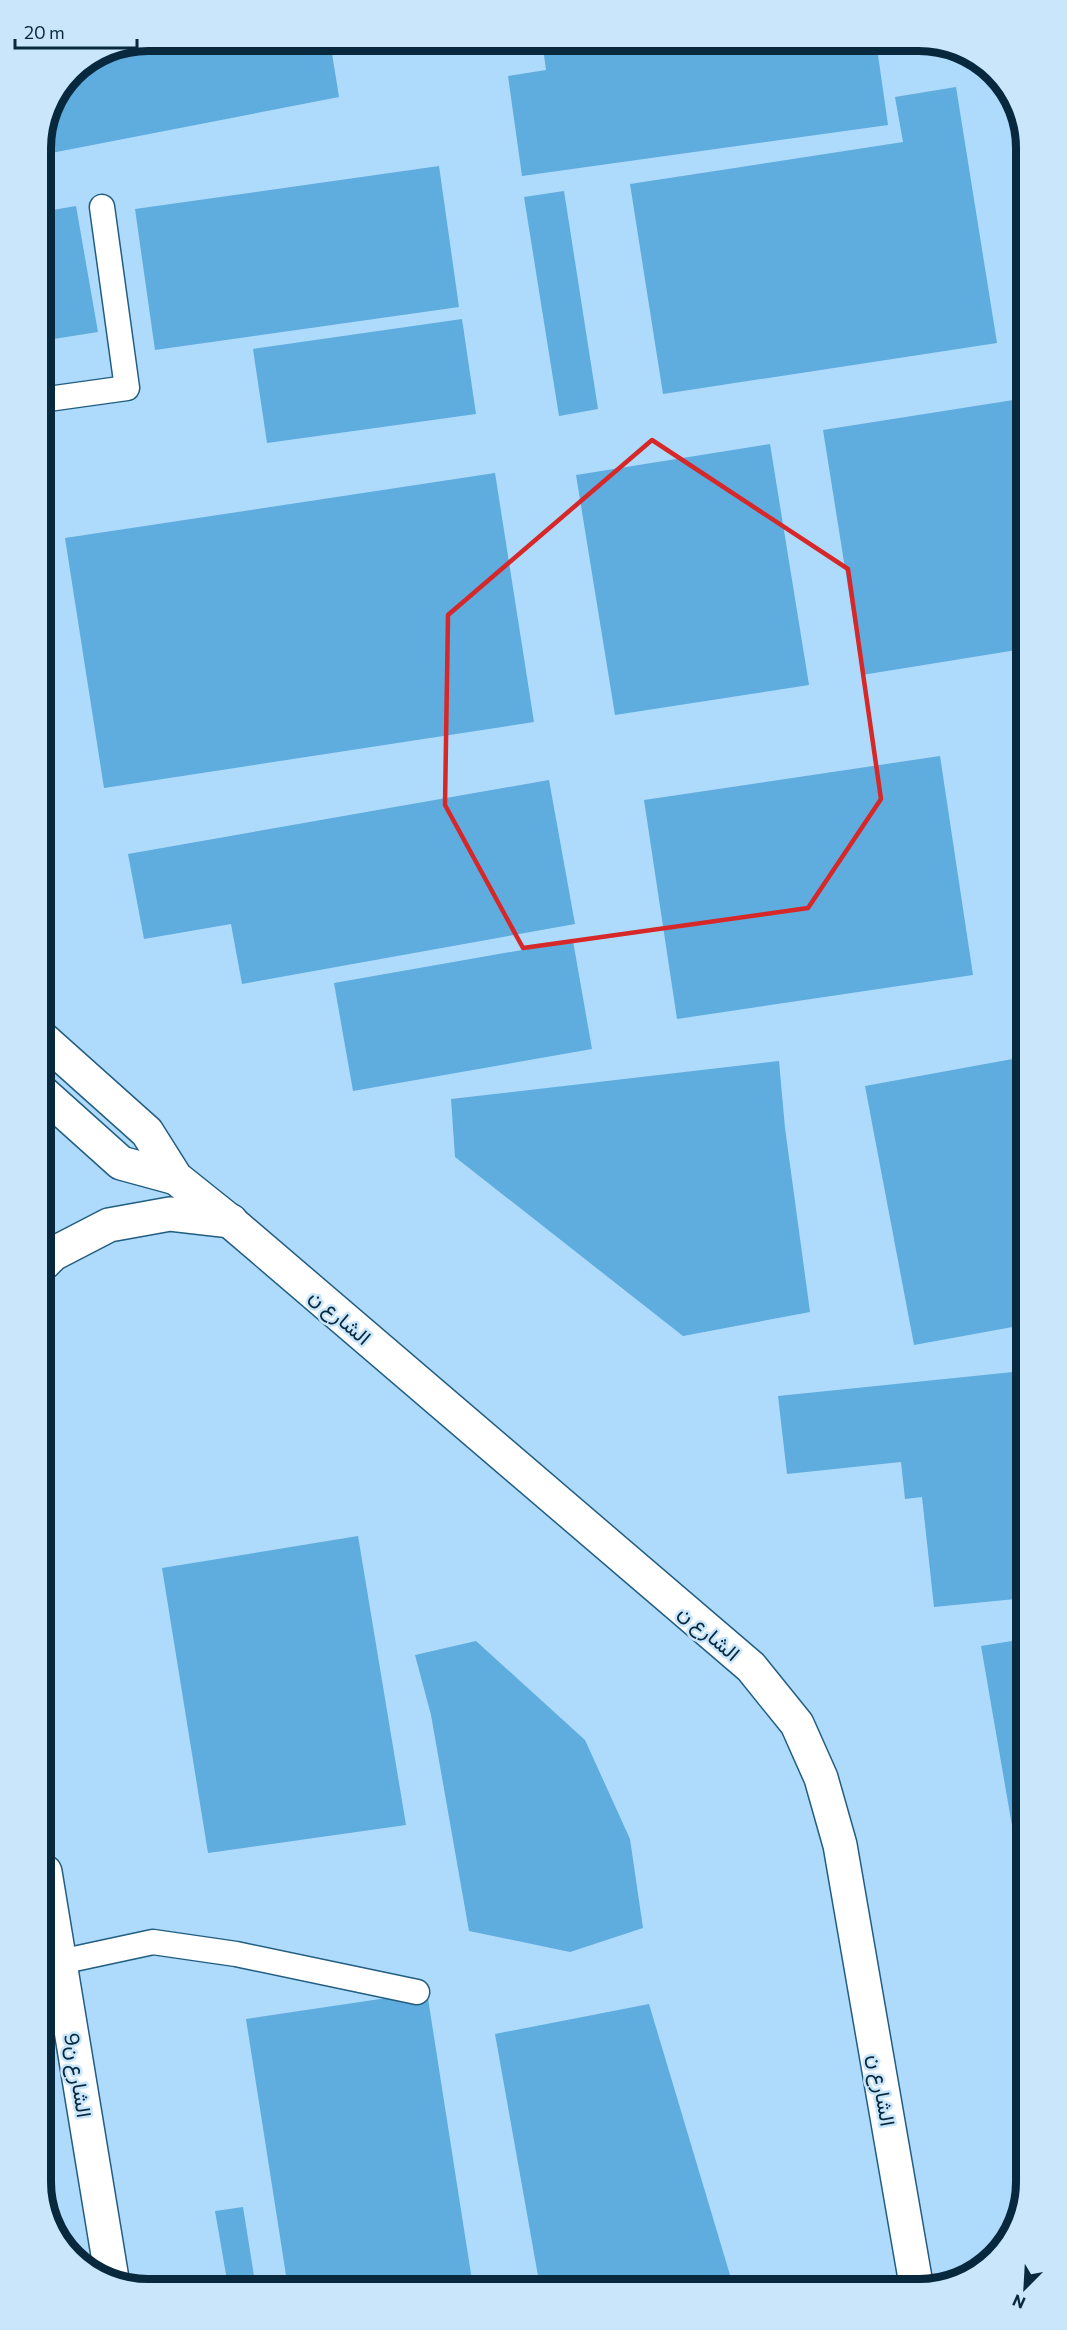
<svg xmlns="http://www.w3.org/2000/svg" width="1067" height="2330" viewBox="0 0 1067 2330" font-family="Commissioner,Vazirmatn,sans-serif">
	<rect width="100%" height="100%" fill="#aedbfb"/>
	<!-- building -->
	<g fill="#5facdf">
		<path d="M148,40L330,41L339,97L41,155V141L72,72L107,49Z"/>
		<path d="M542,41H876L888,125L522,176L508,76L546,70Z"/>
		<path d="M956,87L997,343L663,394L630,184L903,142L895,97Z"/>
		<path d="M439,166L459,307L155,350L135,209Z"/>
		<path d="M564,191L598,409L559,416L524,197Z"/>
		<path d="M76,206L98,332L41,341V212Z"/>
		<path d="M462,319L476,414L267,443L253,349Z"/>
		<path d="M1020,399L1022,649L862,675L823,430Z"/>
		<path d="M770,444L809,685L615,715L576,475Z"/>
		<path d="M495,473L534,722L104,788L65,538Z"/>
		<path d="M940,756L973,975L677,1019L644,800Z"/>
		<path d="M549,780L575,924L242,984L231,924L144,939L128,854Z"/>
		<path d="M573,941L592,1049L353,1091L334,983Z"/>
		<path d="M1023,1057L1024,1325L914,1345L865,1086Z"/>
		<path d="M779,1061L785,1128L810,1312L683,1336L455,1157L451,1099Z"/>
		<path d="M1024,1371L1025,1598L934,1607L922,1497L905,1499L901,1462L787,1474L778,1396Z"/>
		<path d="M358,1536L406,1825L208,1853L162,1568Z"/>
		<path d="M1025,1639L1026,1895H1024L981,1646Z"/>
		<path d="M476,1641L585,1740L630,1839L643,1928L570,1952L469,1931L431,1715L415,1655Z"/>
		<path d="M427,1992L473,2287L288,2288L246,2019Z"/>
		<path d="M649,2004L733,2285L540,2287L495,2034Z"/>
		<path d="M243,2207L255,2282L228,2286L215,2211Z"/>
	</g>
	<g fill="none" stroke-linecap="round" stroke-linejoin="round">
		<!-- lane casing -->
		<g stroke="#225d82" stroke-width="27">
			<g id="lane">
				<path d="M41,400L127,388L102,207"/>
				<path d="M60,1962L153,1942L236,1954L417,1992"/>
			</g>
		</g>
		<!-- street casing -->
		<g stroke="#225d82" stroke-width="36">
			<g id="street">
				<path d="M43,1039L147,1132L176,1178L231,1222L751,1667L797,1724L821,1778L840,1845L916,2284"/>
				<path d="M43,1093L121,1163L176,1178"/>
				<path d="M44,1263L53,1254L109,1225L170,1214L231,1221"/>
				<path d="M45,1872L112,2279"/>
			</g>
		</g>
		<!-- lane -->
		<use href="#lane" stroke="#fff" stroke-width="24"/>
		<!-- street -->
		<use href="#street" stroke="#fff" stroke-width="33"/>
	</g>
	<!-- marked area -->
	<path fill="none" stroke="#d62828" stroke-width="4.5" stroke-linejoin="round" d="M652,440L848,569L881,799L808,908L523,948L445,805L448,615Z"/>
	<g text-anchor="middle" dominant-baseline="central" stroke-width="5" stroke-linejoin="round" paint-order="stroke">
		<!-- street labels -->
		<g font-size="21" fill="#08293d" stroke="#c9e6fb">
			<text transform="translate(341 1316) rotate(41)">الشارع ن</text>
			<text transform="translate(710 1632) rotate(41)">الشارع ن</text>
			<text transform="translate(79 2075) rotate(81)">الشارع ن9</text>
			<text transform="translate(883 2090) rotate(80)">الشارع ن</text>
		</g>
	</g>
	<!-- crop -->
	<path d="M0 0H1067V2330H0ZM148 51H919A97 97 0 0 1 1016 148V2182A97 97 0 0 1 919 2279H148A97 97 0 0 1 51 2182V148A97 97 0 0 1 148 51Z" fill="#c9e6fb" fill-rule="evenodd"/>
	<path fill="none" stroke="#08293d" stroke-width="8" d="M148 51H919A97 97 0 0 1 1016 148V2182A97 97 0 0 1 919 2279H148A97 97 0 0 1 51 2182V148A97 97 0 0 1 148 51Z"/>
	<!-- north arrow -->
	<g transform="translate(1025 2288) rotate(204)" stroke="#c9e6fb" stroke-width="4.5" paint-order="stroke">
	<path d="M0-4.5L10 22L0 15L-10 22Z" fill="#08293d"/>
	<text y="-9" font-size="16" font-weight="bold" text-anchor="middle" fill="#08293d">N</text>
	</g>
	<!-- scale -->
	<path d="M15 39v9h122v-9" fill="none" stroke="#08293d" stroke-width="3"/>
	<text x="24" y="39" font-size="18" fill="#08293d" stroke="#c9e6fb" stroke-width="4.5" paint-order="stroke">20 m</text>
</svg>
